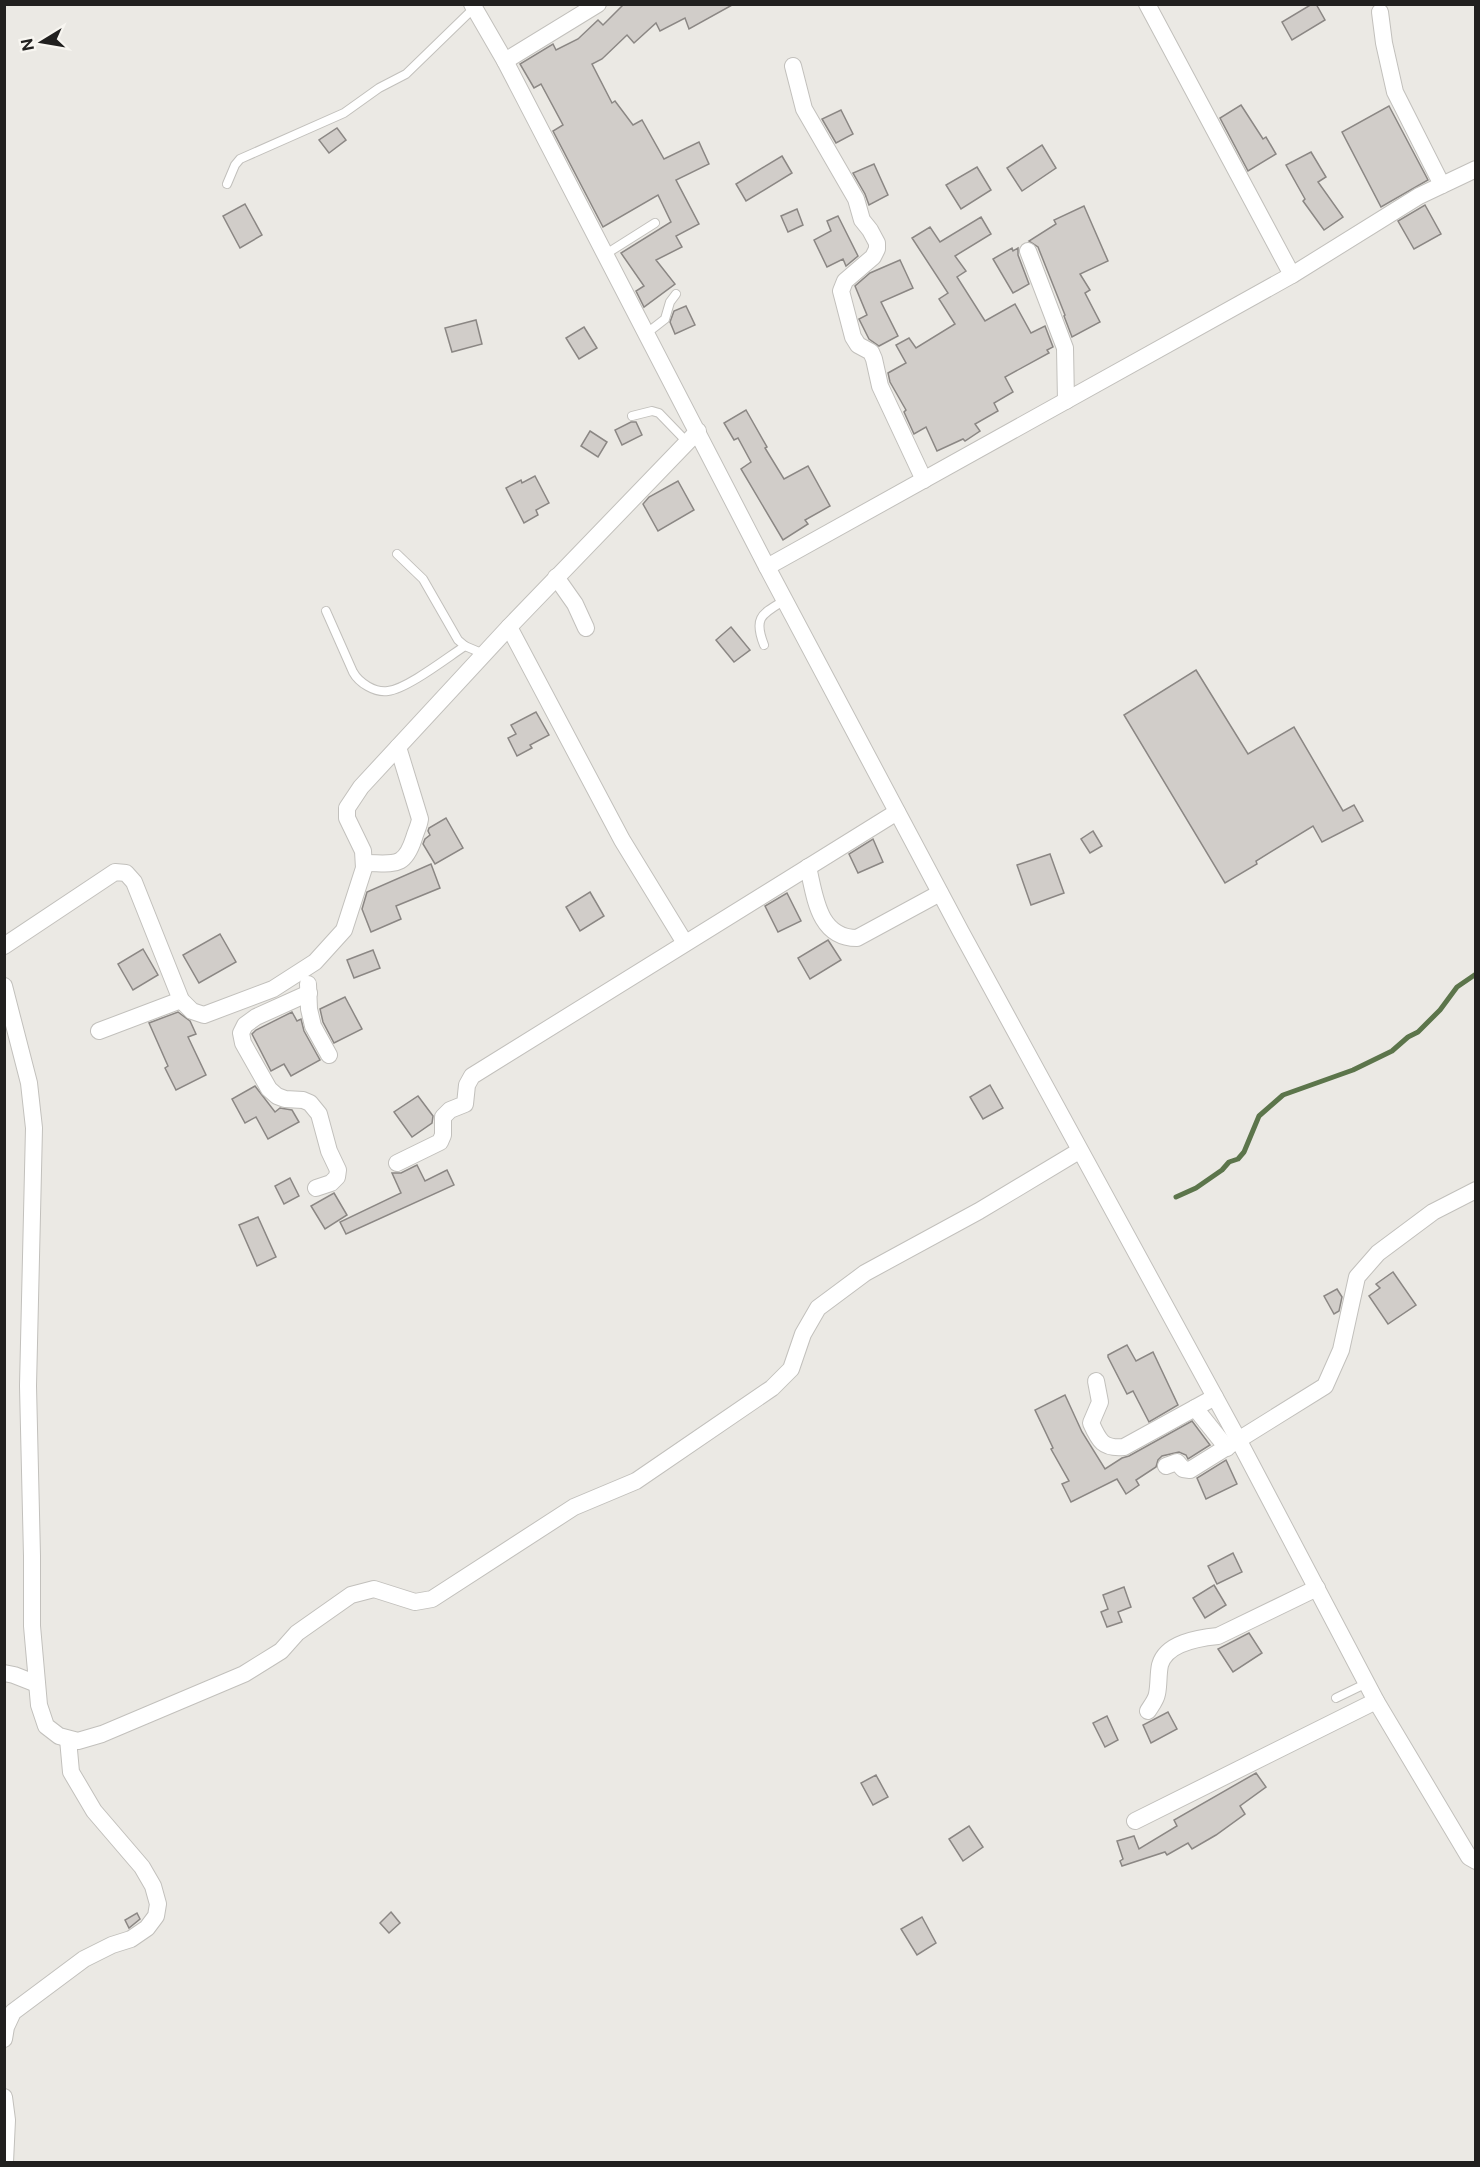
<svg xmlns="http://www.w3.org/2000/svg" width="1480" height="2167" viewBox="0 0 1480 2167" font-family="'Public Sans',sans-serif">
	<rect width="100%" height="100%" fill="#ebe9e4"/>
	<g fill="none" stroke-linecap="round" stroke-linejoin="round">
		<!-- stream -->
		<path stroke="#5c754b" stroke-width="5" d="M1176,1197L1196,1188L1222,1170L1229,1162L1238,1159L1244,1152L1259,1116L1283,1095L1353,1070L1392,1051L1408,1037L1418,1032L1440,1010L1457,987L1476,974"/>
	</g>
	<!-- building -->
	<g fill="#d1cdc9" stroke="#8b8784" stroke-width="1.5">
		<path d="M624,4H734L689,29L685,18L660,31L656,23L634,43L627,35L602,59L592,64L612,103L615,101L633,125L642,120L664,159L699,142L709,164L676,180L699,224L676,236L682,247L656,260L675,284L644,307L636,291L644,286L621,253L671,222L658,195L603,227L553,131L563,125L541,84L534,88L520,64L553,44L556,50L578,39L598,20L603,25Z"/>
		<path d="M1312,4H1316L1325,20L1292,40L1282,22Z"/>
		<path d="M1241,105L1263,139L1266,137L1276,154L1248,171L1220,118Z"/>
		<path d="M1389,106L1428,180L1381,207L1342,132Z"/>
		<path d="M841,110L853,134L836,143L822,119Z"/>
		<path d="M337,128L346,140L329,153L319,140Z"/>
		<path d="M1042,145L1056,168L1022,191L1007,168Z"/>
		<path d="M1311,152L1326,177L1318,182L1343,217L1324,230L1303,201L1305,199L1286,165Z"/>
		<path d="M782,156L792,173L746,201L736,184Z"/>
		<path d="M874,164L888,195L869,205L865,194L853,173Z"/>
		<path d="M977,167L991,190L961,209L946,185Z"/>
		<path d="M245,204L262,235L240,248L223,216Z"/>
		<path d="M1425,205L1441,234L1414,249L1398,221Z"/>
		<path d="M1084,206L1108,261L1080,274L1090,290L1085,293L1100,322L1072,337L1064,316L1065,315L1038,247L1029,241L1056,224L1054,220Z"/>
		<path d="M797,209L803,225L788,232L781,216Z"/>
		<path d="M838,216L858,256L846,266L843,259L827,267L814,240L831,231L827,221Z"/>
		<path d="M981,217L991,234L955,256L966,271L957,277L985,321L1015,304L1031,333L1045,326L1053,347L1047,350L1049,353L1005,377L1013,392L994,403L998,411L975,424L980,431L965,441L963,439L937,451L926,427L914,434L904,412L906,410L890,382L888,373L906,363L896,345L909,338L916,348L955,324L939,299L948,293L912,238L930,227L940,242Z"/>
		<path d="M1012,248L1013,251L1018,248V255L1029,284L1013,293L993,259Z"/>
		<path d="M900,260L913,288L881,302L898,336L879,346L869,339L859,319L867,315L855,286L870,273Z"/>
		<path d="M686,306L695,325L675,334L670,322L674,311Z"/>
		<path d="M476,320L482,344L452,352L445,328Z"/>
		<path d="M584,327L597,348L579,359L566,338Z"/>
		<path d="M746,410L767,447L765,448L784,479L808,466L830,506L805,520L808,524L783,540L741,469L751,462L738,438L734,440L724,423Z"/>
		<path d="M631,422H636L642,435L622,445L615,430Z"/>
		<path d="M590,431L607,442L598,457L581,446Z"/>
		<path d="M535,476L549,503L536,510L538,515L524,523L506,488L521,480L522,483Z"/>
		<path d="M678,481L694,510L658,531L643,504L649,497Z"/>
		<path d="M731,627L750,650L734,662L716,640Z"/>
		<path d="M1196,670L1248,754L1294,727L1343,811L1354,805L1363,821L1322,842L1313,826L1256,861L1257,864L1225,883L1124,715Z"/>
		<path d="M536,712L549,735L530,745L532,748L517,756L508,738L516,734L511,725Z"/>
		<path d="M446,818L463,848L435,864L423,844L425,839L430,835L428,831L429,828Z"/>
		<path d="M1093,831L1102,846L1090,853L1081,839Z"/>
		<path d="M873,839L883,862L858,873L849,854Z"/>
		<path d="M1050,854L1064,893L1031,905L1017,865Z"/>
		<path d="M431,864L440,888L396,906L401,919L371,932L362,909L367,892Z"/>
		<path d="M590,892L604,916L580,931L566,907Z"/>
		<path d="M787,893L801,921L778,932L765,906Z"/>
		<path d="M220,934L236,962L199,983L183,955Z"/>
		<path d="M828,940L841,960L810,979L798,958Z"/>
		<path d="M143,949L158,975L133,990L118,964Z"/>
		<path d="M373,950L380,968L354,978L347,960Z"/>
		<path d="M345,997L362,1029L334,1043L323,1022L320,1009Z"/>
		<path d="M178,1012L190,1021L196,1034L188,1037L206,1075L176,1090L165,1068L168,1066L149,1023Z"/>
		<path d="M292,1012L297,1021L301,1019L304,1031L320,1060L291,1076L284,1064L271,1071L252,1034L256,1030Z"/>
		<path d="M990,1085L1003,1108L983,1119L970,1097Z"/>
		<path d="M255,1086L275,1112L280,1108L292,1110L299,1122L268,1139L256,1117L245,1123L232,1099Z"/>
		<path d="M418,1096L433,1116L432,1123L412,1137L394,1112Z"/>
		<path d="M417,1165L425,1181L447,1170L454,1185L346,1234L340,1222L401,1193L392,1173H401Z"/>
		<path d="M290,1178L299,1196L284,1204L275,1186Z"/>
		<path d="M334,1193L347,1215L325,1229L311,1206Z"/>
		<path d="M258,1217L276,1257L257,1266L239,1225Z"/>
		<path d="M1393,1272L1416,1305L1388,1324L1369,1296L1380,1288L1376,1284Z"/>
		<path d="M1337,1289L1342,1297L1339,1311L1334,1314L1324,1296Z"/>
		<path d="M1127,1345L1136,1361L1153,1352L1178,1405L1149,1422L1133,1391L1127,1394L1108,1357V1355Z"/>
		<path d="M1065,1395L1082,1432L1105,1469L1122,1458L1129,1456L1192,1421L1210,1445L1188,1459L1186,1455L1179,1452L1162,1456L1158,1460L1156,1467L1136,1480L1139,1485L1126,1494L1117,1479L1071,1502L1062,1484L1069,1481L1051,1449L1053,1448L1035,1410Z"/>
		<path d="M1226,1460L1237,1484L1206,1499L1197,1478Z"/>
		<path d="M1233,1553L1242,1572L1217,1584L1208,1566Z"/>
		<path d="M1214,1585L1226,1605L1205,1618L1193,1598Z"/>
		<path d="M1124,1587L1131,1607L1118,1612L1122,1622L1107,1627L1101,1612L1108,1609L1103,1595Z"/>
		<path d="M1249,1633L1262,1653L1233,1672L1218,1649Z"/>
		<path d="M1168,1712L1177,1729L1151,1743L1143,1725Z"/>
		<path d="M1107,1716L1118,1740L1105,1747L1093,1723Z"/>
		<path d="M1256,1773L1266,1787L1240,1806L1245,1814L1216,1835L1192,1849L1188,1843L1167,1855L1165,1852L1122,1866L1120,1861L1123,1859L1117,1841L1134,1836L1139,1849L1177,1826L1174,1820Z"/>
		<path d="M876,1775L888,1797L873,1805L861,1783Z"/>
		<path d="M969,1826L983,1847L963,1861L949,1839Z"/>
		<path d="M391,1912L400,1923L389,1933L380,1923Z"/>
		<path d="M137,1913L140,1919L129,1928L125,1920Z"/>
		<path d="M922,1917L936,1943L917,1955L901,1929Z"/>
	</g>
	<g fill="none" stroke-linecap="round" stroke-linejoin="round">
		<!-- lane casing -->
		<g stroke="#c2c0bc" stroke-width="10">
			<g id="lane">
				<path d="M227,184L235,165L240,159L344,113L379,88L406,74L474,8"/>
				<path d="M606,254L655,223"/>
				<path d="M647,333L665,319L670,302L676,294"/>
				<path d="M632,416L652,411L659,413L687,442"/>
				<path d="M397,554L423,579L458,640L465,646L484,654"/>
				<path d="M326,611L353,672C359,683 375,693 388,691C407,689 448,657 465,646"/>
				<path d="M764,645C753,617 762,614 785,600"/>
				<path d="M1336,1698L1367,1683"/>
			</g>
		</g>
		<!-- street casing -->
		<g stroke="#c2c0bc" stroke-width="18">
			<g id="street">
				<path d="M472,4L505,61L767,567L1292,275L1419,196L1476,169"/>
				<path d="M1147,4L1292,275"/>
				<path d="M1380,12L1384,43L1395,92L1442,185"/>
				<path d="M505,61L598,4"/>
				<path d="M793,66L804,109L856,199L862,220L870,230L877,243V249L873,257L845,281L841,291L853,337L858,345L871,352L874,359L880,386L924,480"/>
				<path d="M1028,251L1065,348L1066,401"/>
				<path d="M767,567L961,932L1239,1441L1376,1701L1469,1857L1476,1861"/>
				<path d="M556,577L575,604L586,628"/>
				<path d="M509,627L622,840L685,943"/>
				<path d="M364,863C394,863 404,869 414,838C416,831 419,826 420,819L398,747"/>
				<path d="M808,867C815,896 818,938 857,938L940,893"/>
				<path d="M4,946L115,872L126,873L134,882L181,1000L192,1011L204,1015L273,989L315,962L344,930L364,868L363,851L347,818V808L361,787L509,627L698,431"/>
				<path d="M308,984L309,1009L313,1026L329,1055"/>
				<path d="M4,986L29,1083L34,1128L28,1386L32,1556V1626L39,1705L46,1726L59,1736L78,1741L102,1734L244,1674L281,1651L297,1633L351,1595L374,1589L415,1602L432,1599L574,1507L636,1481L772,1388L791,1369L803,1334L818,1308L865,1273L979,1211L1079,1151"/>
				<path d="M309,993L256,1017L245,1025L241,1033L243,1043L269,1089L277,1096L285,1099L303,1100L310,1103L319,1114L329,1151L338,1170L337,1177L331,1183L316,1188"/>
				<path d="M99,1031L181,1000"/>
				<path d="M397,1163L440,1142L443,1135V1117L450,1110L465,1104L467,1085L472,1076L897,812"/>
				<path d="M1096,1381L1100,1402L1091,1423C1099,1441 1103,1449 1124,1447L1215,1397"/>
				<path d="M1195,1408L1227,1448"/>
				<path d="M1166,1466L1177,1462L1183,1469L1190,1470L1325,1386L1341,1350L1357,1277L1378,1253L1433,1212L1476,1190"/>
				<path d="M4,1673L14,1675L37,1684"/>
				<path d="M1148,1711C1151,1706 1156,1700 1157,1694C1159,1685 1158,1674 1160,1665C1166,1643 1198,1638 1218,1636L1317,1588"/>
				<path d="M1135,1821L1376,1701"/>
				<path d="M4,2039L6,2027L13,2012L84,1959L112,1945L131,1939L147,1928L156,1916L158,1904L153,1886L142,1867L94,1811L71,1772L68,1739"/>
				<path d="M4,2097L7,2120L5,2162"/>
			</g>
		</g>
		<!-- lane -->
		<use href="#lane" stroke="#fff" stroke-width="8"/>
		<!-- street -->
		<use href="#street" stroke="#fff" stroke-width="16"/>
	</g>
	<!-- border -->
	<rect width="1480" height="2167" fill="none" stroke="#21201f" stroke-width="12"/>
	<!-- north arrow -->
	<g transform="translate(42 42) rotate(259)" stroke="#f8f6f1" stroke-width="4.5" paint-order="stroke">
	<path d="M0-4.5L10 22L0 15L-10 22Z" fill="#21201f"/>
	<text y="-9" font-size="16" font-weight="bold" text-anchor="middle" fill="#21201f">N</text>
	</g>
</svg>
